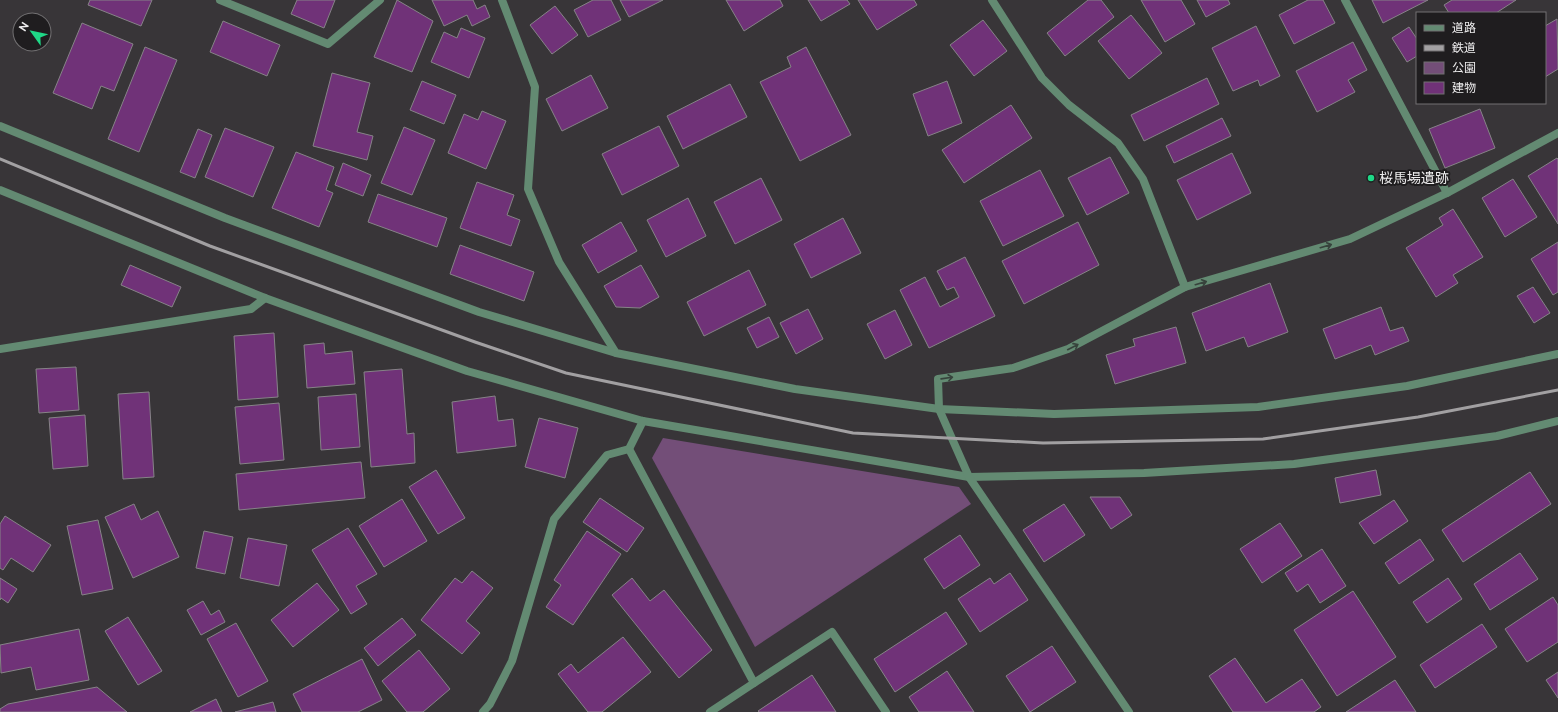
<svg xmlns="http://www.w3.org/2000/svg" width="1558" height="712" viewBox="0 0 1558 712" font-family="Raleway,'Noto Sans JP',sans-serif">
	<rect width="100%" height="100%" fill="#383538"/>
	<!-- green -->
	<path fill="#734e78" d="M663,438L959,487L971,504L755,647L652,458Z"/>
	<!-- building -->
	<g fill="#703278" stroke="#868387">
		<path d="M90,0H152L141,26L88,5Z"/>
		<path d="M297,0H335L324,28L291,14Z"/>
		<path d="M397,0L433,21L412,72L374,57Z"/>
		<path d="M432,0H473L477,9L485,5L490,17L472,26L467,15L444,26Z"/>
		<path d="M593,0H611L621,20L588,37L574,10Z"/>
		<path d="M620,0H663L629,17Z"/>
		<path d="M726,0H780L783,6L744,31Z"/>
		<path d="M808,0H847L850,4L821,21Z"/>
		<path d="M858,0H914L917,5L877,30Z"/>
		<path d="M1088,0H1101L1114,17L1065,56L1047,33Z"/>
		<path d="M1141,0H1181L1195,24L1165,42Z"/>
		<path d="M1197,0H1228L1230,4L1206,17Z"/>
		<path d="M1308,0H1323L1335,23L1294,44L1279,15Z"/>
		<path d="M1372,0H1428L1383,23Z"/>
		<path d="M1452,0H1516L1496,13H1449L1444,5Z"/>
		<path d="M555,6L578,35L552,54L530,25Z"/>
		<path d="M1131,15L1162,53L1129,79L1098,41Z"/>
		<path d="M1557,19L1558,69L1545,77V26Z"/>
		<path d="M983,20L1007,51L974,76L950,45Z"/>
		<path d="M223,21L280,45L267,76L210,52Z"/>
		<path d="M82,23L133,44L114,91L101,86L92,109L53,93Z"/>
		<path d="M1256,26L1280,76L1260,86L1258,80L1233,91L1212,48Z"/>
		<path d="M1409,27L1417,39V56L1407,62L1392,38Z"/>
		<path d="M461,28L485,38L469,78L431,62L444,32L457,38Z"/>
		<path d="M1353,42L1367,70L1348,80L1355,92L1317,112L1296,71Z"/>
		<path d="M145,47L177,60L139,152L108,139Z"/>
		<path d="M806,47L851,135L800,161L760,82L791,67L787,57Z"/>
		<path d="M332,73L370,83L357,132L373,136L367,160L313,146Z"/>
		<path d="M591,75L608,108L562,131L546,99Z"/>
		<path d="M1207,78L1219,104L1144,141L1131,115Z"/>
		<path d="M422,81L456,95L444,124L410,110Z"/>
		<path d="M947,81L962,123L928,136L913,94Z"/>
		<path d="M730,84L747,117L683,149L667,116Z"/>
		<path d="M1011,105L1032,138L964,183L942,150Z"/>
		<path d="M1480,109L1495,148L1445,168L1429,129Z"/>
		<path d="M482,111L506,121L486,169L448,153L464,114L478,120Z"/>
		<path d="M1222,118L1231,136L1174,163L1166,146Z"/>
		<path d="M659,126L679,166L622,195L602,154Z"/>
		<path d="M404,127L435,140L412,195L381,183Z"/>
		<path d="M225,128L274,147L253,197L205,177Z"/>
		<path d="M198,129L212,135L195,178L180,172Z"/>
		<path d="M296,152L334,167L326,190L333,193L319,227L272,208Z"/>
		<path d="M1232,153L1251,193L1197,220L1177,180Z"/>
		<path d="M1110,157L1129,193L1087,215L1068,178Z"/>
		<path d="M1557,158L1558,159V224L1528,176Z"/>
		<path d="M343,163L371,175L363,196L335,185Z"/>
		<path d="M1040,170L1064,216L1003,246L980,201Z"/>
		<path d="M761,178L782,220L735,244L714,202Z"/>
		<path d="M1513,179L1537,217L1505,237L1482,198Z"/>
		<path d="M477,182L514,195L507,215L520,220L511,246L460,228Z"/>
		<path d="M378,194L447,218L437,247L368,222Z"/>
		<path d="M688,198L706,236L666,257L647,220Z"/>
		<path d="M1453,209L1483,257L1453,275L1458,283L1436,297L1406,248L1443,225L1439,218Z"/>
		<path d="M843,218L861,253L811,278L794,244Z"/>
		<path d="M621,222L637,251L598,273L582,245Z"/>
		<path d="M1078,222L1099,265L1024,304L1002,261Z"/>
		<path d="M1558,242V292L1553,295L1531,259Z"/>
		<path d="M460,245L534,272L524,301L450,274Z"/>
		<path d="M965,257L995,316L929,348L900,290L925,277L940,307L959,297L954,287L947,290L937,271Z"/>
		<path d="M130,265L181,287L172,307L121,285Z"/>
		<path d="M641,265L659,297L640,308L616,307L604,286Z"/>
		<path d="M749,270L766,305L704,336L687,302Z"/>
		<path d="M1270,283L1288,332L1248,347L1244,337L1206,351L1192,313Z"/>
		<path d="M1533,287L1550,313L1534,323L1517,296Z"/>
		<path d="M1381,307L1390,331L1403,327L1409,341L1375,355L1371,345L1335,359L1323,329Z"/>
		<path d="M808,309L823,339L796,354L780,323Z"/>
		<path d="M895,310L912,345L885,359L867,324Z"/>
		<path d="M769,317L779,337L757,348L747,328Z"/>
		<path d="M1176,327L1186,363L1115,384L1106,355L1135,346L1133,339Z"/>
		<path d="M274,333L278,397L238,400L234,336Z"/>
		<path d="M324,343L325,354L352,351L355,384L307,388L304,345Z"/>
		<path d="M76,367L79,410L39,413L36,369Z"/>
		<path d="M402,369L407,434L414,433L415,463L371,467L364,372Z"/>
		<path d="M149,392L154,477L123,479L118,394Z"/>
		<path d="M356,394L360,447L321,450L318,397Z"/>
		<path d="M495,396L498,421L513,419L516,446L457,453L452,402Z"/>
		<path d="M279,403L284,460L240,464L235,407Z"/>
		<path d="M85,415L88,466L53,469L49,418Z"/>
		<path d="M539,418L578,428L565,478L525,467Z"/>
		<path d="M361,462L365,498L239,510L236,474Z"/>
		<path d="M436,470L465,518L438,534L409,487Z"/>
		<path d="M1376,470L1381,495L1340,503L1335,478Z"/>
		<path d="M1530,472L1551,504L1463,562L1442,530Z"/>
		<path d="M1090,497H1120L1132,515L1111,529Z"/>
		<path d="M600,498L644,528L627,552L583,522Z"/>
		<path d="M402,499L427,541L384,567L359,526Z"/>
		<path d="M1394,500L1408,521L1374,544L1359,523Z"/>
		<path d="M134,504L141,520L158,511L179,557L133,578L105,517Z"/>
		<path d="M1064,504L1085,535L1044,562L1023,530Z"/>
		<path d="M5,516L51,545L33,572L11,558L3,570L0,568V524Z"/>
		<path d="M98,520L113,589L82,595L67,526Z"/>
		<path d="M1280,523L1302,556L1262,583L1240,549Z"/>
		<path d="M348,528L377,574L356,586L367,604L351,614L312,550Z"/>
		<path d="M204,531L233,537L225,574L196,568Z"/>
		<path d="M587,531L621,554L573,625L546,607L561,585L554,580Z"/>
		<path d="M960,535L980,565L944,589L924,559Z"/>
		<path d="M248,538L287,545L279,586L240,578Z"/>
		<path d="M1420,539L1434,560L1399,584L1385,563Z"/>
		<path d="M1322,549L1346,586L1320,603L1308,584L1297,592L1285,573Z"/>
		<path d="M1520,553L1538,579L1490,610L1474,584Z"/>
		<path d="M472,571L493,588L466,621L480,633L462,654L421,620L455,578L462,583Z"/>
		<path d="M1010,573L1028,600L980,632L958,599L990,578L994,584Z"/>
		<path d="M0,578L17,589L8,603L1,598L0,600Z"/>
		<path d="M632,578L650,601L664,590L712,650L679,678L612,595Z"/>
		<path d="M1448,578L1462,599L1427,623L1413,602Z"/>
		<path d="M317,583L339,610L293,647L271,620Z"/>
		<path d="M1353,591L1396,657L1337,696L1294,630Z"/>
		<path d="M1553,597L1558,605V642L1527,662L1505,629Z"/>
		<path d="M203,601L211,615L219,610L225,622L201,635L187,610Z"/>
		<path d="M946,612L967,644L895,692L874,659Z"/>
		<path d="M128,617L162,671L138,685L105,631Z"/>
		<path d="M402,618L416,635L378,666L364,648Z"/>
		<path d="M236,623L268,681L238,697L207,639Z"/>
		<path d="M1482,624L1497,647L1435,688L1420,665Z"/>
		<path d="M79,629L89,680L36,690L31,667L1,673L0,645Z"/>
		<path d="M623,637L651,672L602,712H588L558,674L571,664L578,673Z"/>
		<path d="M1052,646L1076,682L1030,712L1006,676Z"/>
		<path d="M419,650L450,689L423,712H407L382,681Z"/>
		<path d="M1235,658L1266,703L1302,679L1321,707L1314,712H1233L1209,676Z"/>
		<path d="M362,659L382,700L358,712H302L293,694Z"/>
		<path d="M947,671L974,712H919L909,697Z"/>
		<path d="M1558,672V698L1546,680Z"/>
		<path d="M812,675L836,712H759L758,711Z"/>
		<path d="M1395,680L1416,712H1346Z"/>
		<path d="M97,687L127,712H0V709L8,704Z"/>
		<path d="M216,699L222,712H190Z"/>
		<path d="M273,702L276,712H235Z"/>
	</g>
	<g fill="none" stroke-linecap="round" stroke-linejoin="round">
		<!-- minor -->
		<g stroke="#638a72" stroke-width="8">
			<path d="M220,0L328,44L380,0"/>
			<path d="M502,0L535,87L528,189L559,262L616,353L795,389L939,409L1054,414L1258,407L1407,386L1558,354"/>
			<path d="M992,0L1042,78L1069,105L1118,143L1143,179L1185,287"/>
			<path d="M1345,0L1447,193"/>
			<path d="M0,190L265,298L467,371L643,421L969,477L1144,473L1294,464L1497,436L1558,421"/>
			<path d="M0,349L251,309L265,298"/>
			<path d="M629,449L754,683L710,712"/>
			<path d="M754,683L832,632L886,712"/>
			<path d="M483,712L490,704L512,661L554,519L607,455L629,449L643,421"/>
			<path d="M1129,712L969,477L939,409L938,379L1013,368L1068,349L1185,287L1350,239L1447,193L1558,133"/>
		</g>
		<!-- tertiary -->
		<path stroke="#638a72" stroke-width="8" d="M0,126L225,218L479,312L616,353"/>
		<!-- rail -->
		<path stroke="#a2a0a2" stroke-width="3" d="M0,159L210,246L475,342L566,373L853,433L1043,443L1263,439L1418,417L1558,390"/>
	</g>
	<!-- one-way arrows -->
	<defs><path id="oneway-shaft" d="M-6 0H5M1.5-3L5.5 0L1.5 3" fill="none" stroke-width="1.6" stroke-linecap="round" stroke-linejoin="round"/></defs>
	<g stroke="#37433c">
		<use href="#oneway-shaft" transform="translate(1326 246) rotate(-16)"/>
		<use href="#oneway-shaft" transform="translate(1201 283) rotate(-16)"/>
		<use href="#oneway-shaft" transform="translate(1073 347) rotate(-27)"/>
		<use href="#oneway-shaft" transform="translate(947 378) rotate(-8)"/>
	</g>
	<!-- markers -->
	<circle fill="#1fd887" stroke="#1f1d1f" stroke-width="1.5" cx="1371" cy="178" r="4"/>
	<g text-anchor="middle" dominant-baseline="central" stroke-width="4" stroke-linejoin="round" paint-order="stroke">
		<!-- poi labels -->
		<g font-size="14" fill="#eeedee" stroke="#1f1d1f" text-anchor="start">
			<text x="1379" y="178">桜馬場遺跡</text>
		</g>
	</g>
	<!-- legend -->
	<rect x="1416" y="12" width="130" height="92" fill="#1f1d1f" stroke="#727072"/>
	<rect x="1424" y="25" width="20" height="6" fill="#638a72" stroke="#727072"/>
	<text x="1452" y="32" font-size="12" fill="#eeedee">道路</text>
	<rect x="1424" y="45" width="20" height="6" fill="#a2a0a2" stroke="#727072"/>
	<text x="1452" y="52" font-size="12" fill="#eeedee">鉄道</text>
	<rect x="1424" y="62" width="20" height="12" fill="#734e78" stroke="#727072"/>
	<text x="1452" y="72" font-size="12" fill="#eeedee">公園</text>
	<rect x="1424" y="82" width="20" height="12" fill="#703278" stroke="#727072"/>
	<text x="1452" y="92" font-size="12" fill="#eeedee">建物</text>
	<!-- north arrow -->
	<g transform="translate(32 32) rotate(303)"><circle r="19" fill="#1f1d1f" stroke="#727072"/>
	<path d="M0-3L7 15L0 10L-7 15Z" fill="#1fd887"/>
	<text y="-6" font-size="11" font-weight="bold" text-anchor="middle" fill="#eeedee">N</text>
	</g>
</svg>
